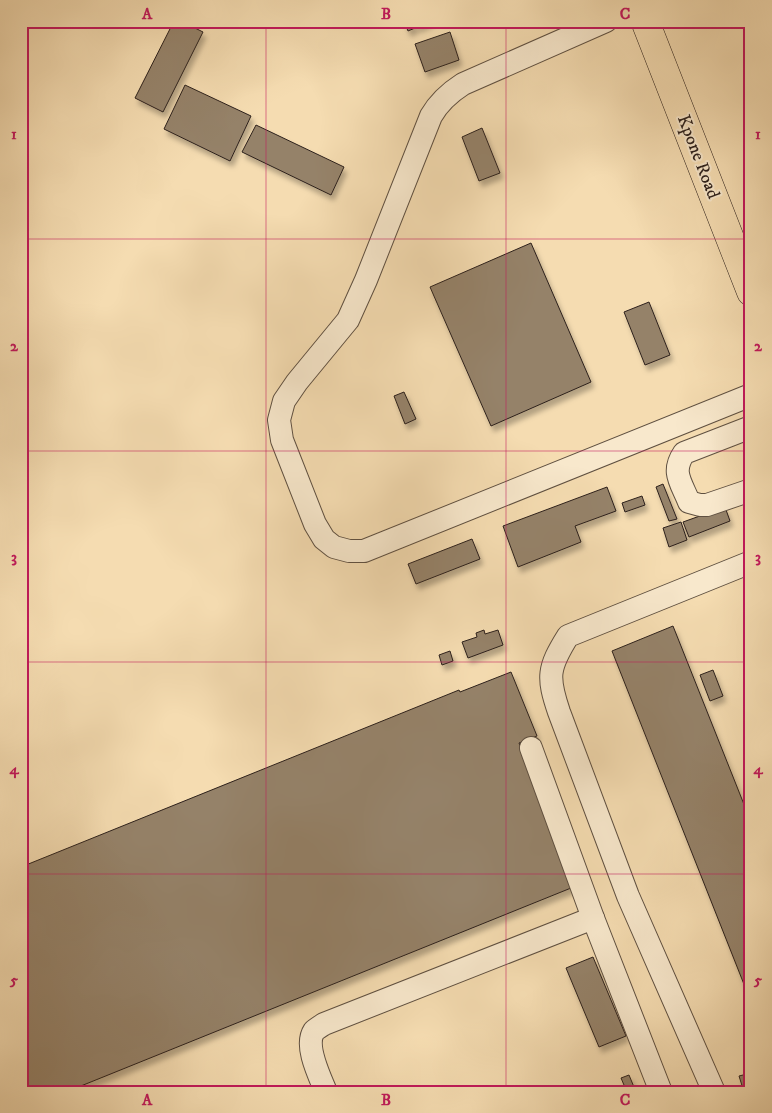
<svg xmlns="http://www.w3.org/2000/svg" width="772" height="1113" viewBox="0 0 772 1113" font-family="'IM FELL DW Pica',serif">
	<defs>
		<filter id="shadow"><feDropShadow dx="3" dy="5.5" stdDeviation="2.5" flood-color="#0004"/></filter>
	</defs>
	<rect width="100%" height="100%" fill="#f5dcb1"/>
	<filter id="stains"><feTurbulence type="fractalNoise" baseFrequency=".004" numOctaves="4"/><feColorMatrix values="0 0 0 0 .2 0 0 0 0 .09 0 0 0 0 .02 0 0 0 .5 -.17"/></filter>
	<radialGradient id="worn" r=".72"><stop offset=".6" stop-color="#630" stop-opacity="0"/><stop offset="1" stop-color="#630" stop-opacity=".3"/></radialGradient>
	<!-- building -->
	<g fill="#958269" stroke="#2d211c" filter="url(#shadow)">
		<path d="M174,21H181L203,32L163,112L135,98Z"/>
		<path d="M404,21H413L415,28L408,31Z"/>
		<path d="M415,21H432L417,27Z"/>
		<path d="M450,32L459,60L425,72L415,44Z"/>
		<path d="M185,85L251,116L230,161L164,129Z"/>
		<path d="M256,125L344,167L331,195L242,152Z"/>
		<path d="M482,128L500,173L479,181L462,137Z"/>
		<path d="M531,243L591,382L491,426L430,287Z"/>
		<path d="M649,302L670,355L645,365L624,312Z"/>
		<path d="M404,392L416,419L405,424L394,396Z"/>
		<path d="M663,484L677,519L669,521L656,487Z"/>
		<path d="M607,487L616,511L575,526L581,542L518,567L503,526Z"/>
		<path d="M642,496L645,505L625,512L622,503Z"/>
		<path d="M725,507L730,521L689,537L683,522Z"/>
		<path d="M681,522L687,540L669,547L663,528Z"/>
		<path d="M472,539L480,559L416,584L408,564Z"/>
		<path d="M673,626L751,822V1002L612,651Z"/>
		<path d="M484,630L485,634L498,630L503,645L468,658L462,642L477,637L476,633Z"/>
		<path d="M450,651L453,661L442,665L439,655Z"/>
		<path d="M713,670L723,696L710,701L700,675Z"/>
		<path d="M511,672L537,736L519,743L576,886L66,1092H21V867L459,690L460,692Z"/>
		<path d="M593,957L626,1036L599,1047L566,968Z"/>
		<path d="M751,1073V1092H744L739,1076Z"/>
		<path d="M629,1075L636,1092H627L621,1078Z"/>
	</g>
	<g fill="none" stroke-linecap="round" stroke-linejoin="round">
		<!-- minor casing -->
		<g stroke="#5f5041" stroke-width="24">
			<g id="minor">
				<path d="M606,21L463,84C449,93 439,102 431,116L366,280L348,320L297,382L284,401L279,420L282,440L315,524L324,539L334,547L349,551H364L751,395"/>
				<path d="M751,427L684,453C671,472 681,482 689,502L700,505H707L751,490"/>
				<path d="M531,748L593,918L661,1092"/>
				<path d="M326,1092C320,1077 304,1046 314,1031C316,1029 321,1026 324,1024L593,918"/>
				<path d="M714,1092L628,896L559,712C547,677 548,668 568,636L751,562"/>
			</g>
		</g>
		<!-- major casing -->
		<g stroke="#2d211c" stroke-width="29">
			<path id="major" d="M645,21L751,292"/>
		</g>
		<!-- minor -->
		<use href="#minor" stroke="#f8e8cc" stroke-width="22"/>
		<!-- major -->
		<use href="#major" stroke="#f5dcb1" stroke-width="28"/>
	</g>
	<!-- grid -->
	<path fill="none" stroke="#c2185b" stroke-width="1" stroke-opacity="0.55" d="M266,21V1092M506,21V1092M21,239H751M21,451H751M21,662H751M21,874H751"/>
	<g text-anchor="middle" dominant-baseline="central" stroke-width="4" stroke-linejoin="round" paint-order="stroke">
		<!-- street labels -->
		<g font-size="18" fill="#2d211c" stroke="#f8e8cc">
			<text transform="translate(698 157) rotate(69)">Kpone Road</text>
		</g>
	</g>
	<!-- margin -->
	<rect width="772" height="1113" fill="none" stroke="#f5dcb1" stroke-width="55"/>
	<rect x="28" y="28" width="716" height="1058" fill="none" stroke="#c2185b" stroke-width="2"/>
	<g font-size="16" text-anchor="middle" font-weight="bold" fill="#c2185b">
		<text x="147" y="19">A</text>
		<text x="386" y="19">B</text>
		<text x="625" y="19">C</text>
		<text x="14" y="139">1</text>
		<text x="758" y="139">1</text>
		<text x="14" y="351">2</text>
		<text x="758" y="351">2</text>
		<text x="14" y="562">3</text>
		<text x="758" y="562">3</text>
		<text x="14" y="774">4</text>
		<text x="758" y="774">4</text>
		<text x="14" y="985">5</text>
		<text x="758" y="985">5</text>
		<text x="147" y="1105">A</text>
		<text x="386" y="1105">B</text>
		<text x="625" y="1105">C</text>
	</g>
	<rect width="100%" height="100%" filter="url(#stains)"/>
	<rect width="100%" height="100%" fill="url(#worn)"/>
</svg>
